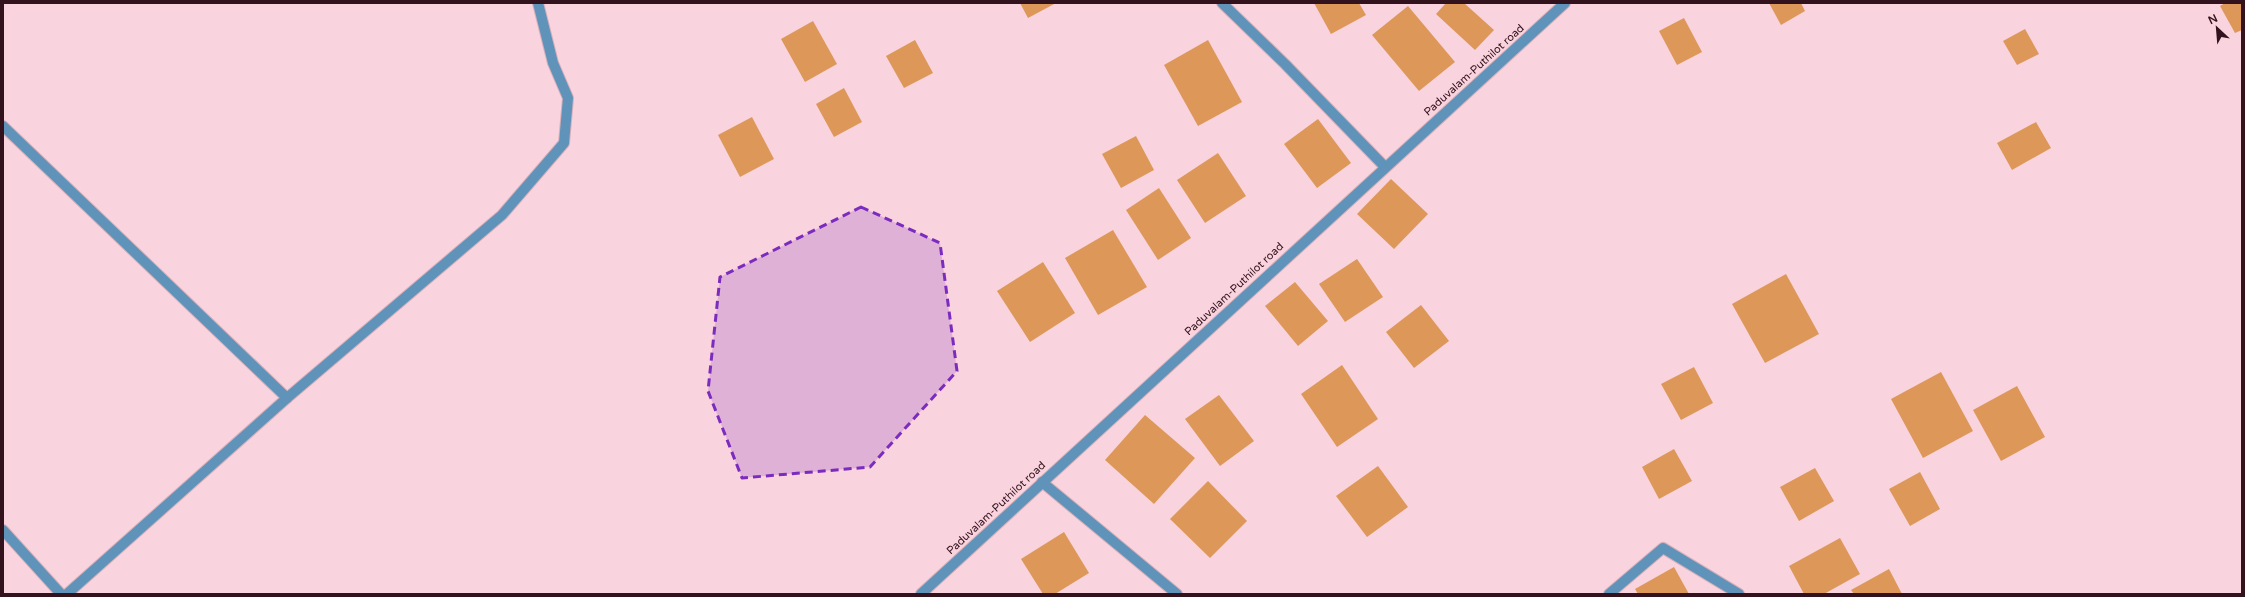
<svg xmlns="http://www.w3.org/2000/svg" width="2245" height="597" viewBox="0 0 2245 597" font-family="'Varela Round',sans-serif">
	<rect width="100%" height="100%" fill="#f9d3dd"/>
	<!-- building -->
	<g fill="#dd9859">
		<path d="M1020,3H1056L1028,18Z"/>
		<path d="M1314,3H1359L1366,15L1331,34Z"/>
		<path d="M1446,3H1464L1494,30L1475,50L1436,14Z"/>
		<path d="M1769,3H1801L1805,11L1781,25Z"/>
		<path d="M2225,3H2242V30L2235,33L2220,6Z"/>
		<path d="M1408,6L1455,62L1419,91L1372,35Z"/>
		<path d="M1684,18L1702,52L1677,65L1659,31Z"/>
		<path d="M813,21L837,64L805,82L781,39Z"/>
		<path d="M2025,29L2039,54L2017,65L2003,41Z"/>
		<path d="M915,40L933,73L904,88L886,56Z"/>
		<path d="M1208,40L1242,102L1198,126L1164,65Z"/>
		<path d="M844,88L862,122L834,137L816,104Z"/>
		<path d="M752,117L774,159L740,177L718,135Z"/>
		<path d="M1318,119L1351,163L1317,188L1284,144Z"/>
		<path d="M2036,122L2051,148L2012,170L1997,143Z"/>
		<path d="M1136,136L1154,170L1121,188L1102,154Z"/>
		<path d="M1218,153L1246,196L1205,223L1177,180Z"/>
		<path d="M1391,179L1428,214L1394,249L1357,214Z"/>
		<path d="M1159,188L1191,238L1158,260L1126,210Z"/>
		<path d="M1113,230L1147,287L1098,315L1065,258Z"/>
		<path d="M1357,259L1383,297L1345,322L1319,284Z"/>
		<path d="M1043,262L1075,313L1030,342L997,291Z"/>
		<path d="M1786,274L1819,334L1765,363L1732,304Z"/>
		<path d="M1295,282L1328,321L1298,346L1265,306Z"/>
		<path d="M1421,305L1449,341L1414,368L1386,332Z"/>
		<path d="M1342,365L1378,419L1337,447L1301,394Z"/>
		<path d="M1694,367L1713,403L1681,420L1661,384Z"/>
		<path d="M1941,372L1973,431L1923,458L1891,399Z"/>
		<path d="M2017,386L2045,437L2001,461L1973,410Z"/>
		<path d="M1219,395L1254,441L1220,466L1185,419Z"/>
		<path d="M1145,415L1195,458L1154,504L1105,460Z"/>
		<path d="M1674,449L1692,481L1659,499L1642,467Z"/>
		<path d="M1378,466L1408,507L1367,537L1336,496Z"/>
		<path d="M1815,468L1834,501L1799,521L1780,487Z"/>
		<path d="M1920,472L1940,509L1910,526L1889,489Z"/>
		<path d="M1208,481L1247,521L1210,558L1170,519Z"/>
		<path d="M1064,532L1089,573L1055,594H1043L1021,559Z"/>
		<path d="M1840,538L1860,574L1824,594H1804L1789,566Z"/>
		<path d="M1674,567L1689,594H1638L1635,589Z"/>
		<path d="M1889,569L1902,594H1854L1851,590Z"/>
	</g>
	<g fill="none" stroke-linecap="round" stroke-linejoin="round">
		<!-- minor casing -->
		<g stroke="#d5b0ba" stroke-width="12">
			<g id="minor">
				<path d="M1222,3L1285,64L1385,167"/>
				<path d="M3,126L287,398L67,594"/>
				<path d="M287,398L502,215L564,143L568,98L553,63L538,3"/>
				<path d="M1042,482L1177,594"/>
				<path d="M3,530L61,594"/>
				<path d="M921,594L1565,3"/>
				<path d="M1609,594L1663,548L1739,594"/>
			</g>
		</g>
		<!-- minor -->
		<use href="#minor" stroke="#6093b9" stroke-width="10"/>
	</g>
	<!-- marked area -->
	<path fill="#7b2cbf" fill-opacity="0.2" stroke="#7b2cbf" stroke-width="3" stroke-dasharray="8 5" stroke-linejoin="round" d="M861,207L940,243L957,371L870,467L742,478L708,391L720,277Z"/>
	<g text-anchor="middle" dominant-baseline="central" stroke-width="4" stroke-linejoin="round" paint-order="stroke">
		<!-- street labels -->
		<g font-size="11" fill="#32121c" stroke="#f9d3dd">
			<text transform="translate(1474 70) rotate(-42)">Paduvalam-Puthilot road</text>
			<text transform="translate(1234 289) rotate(-43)">Paduvalam-Puthilot road</text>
			<text transform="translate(996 508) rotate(-43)">Paduvalam-Puthilot road</text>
		</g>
	</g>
	<!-- border -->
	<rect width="2245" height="597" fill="none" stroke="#32121c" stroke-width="8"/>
	<!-- north arrow -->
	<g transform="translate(2217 28) rotate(334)" stroke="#f9d3dd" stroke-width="3" paint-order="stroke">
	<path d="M0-3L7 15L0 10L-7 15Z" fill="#32121c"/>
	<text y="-6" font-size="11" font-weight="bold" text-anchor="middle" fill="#32121c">N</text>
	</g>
</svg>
